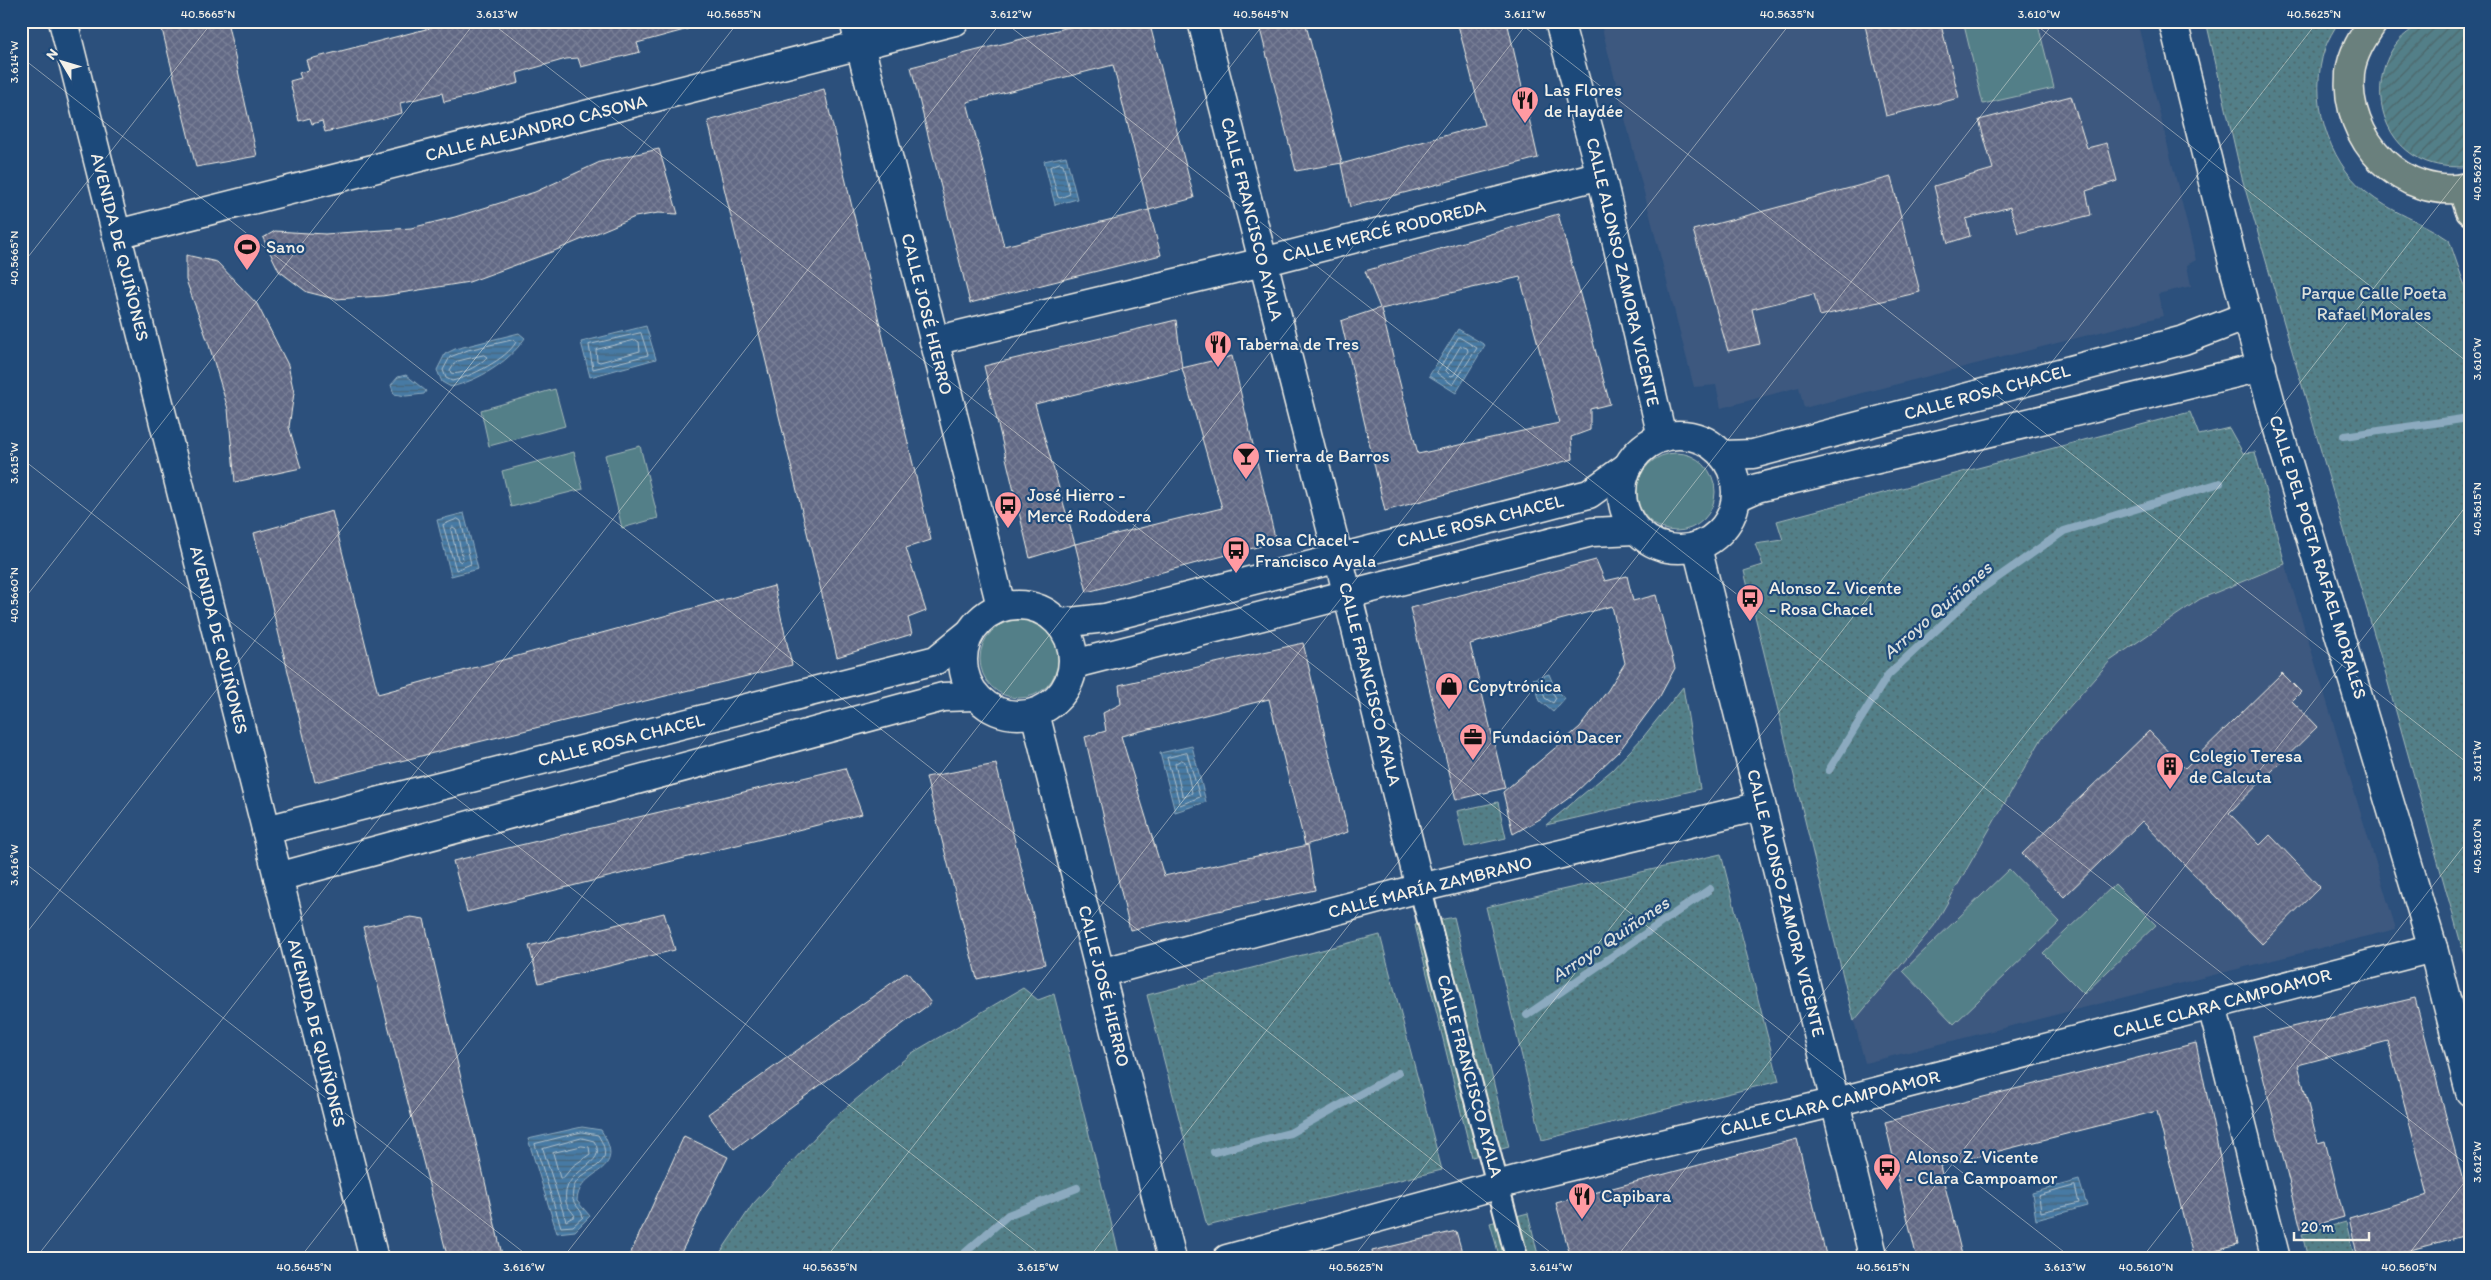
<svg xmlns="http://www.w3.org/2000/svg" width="2491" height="1280" viewBox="0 0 2491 1280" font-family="Itim,sans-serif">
	<defs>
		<pattern id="park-dots" width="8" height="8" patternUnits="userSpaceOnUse" patternTransform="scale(1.25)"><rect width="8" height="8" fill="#527f88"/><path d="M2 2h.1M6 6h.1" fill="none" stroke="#4e666a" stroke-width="1.8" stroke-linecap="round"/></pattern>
		<pattern id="garden-furrows" width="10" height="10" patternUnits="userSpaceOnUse" patternTransform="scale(1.25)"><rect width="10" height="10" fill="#527f88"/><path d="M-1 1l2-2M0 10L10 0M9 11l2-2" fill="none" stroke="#4e666a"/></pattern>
		<pattern id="water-rules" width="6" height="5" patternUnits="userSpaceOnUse" patternTransform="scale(1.25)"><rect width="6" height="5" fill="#477aa4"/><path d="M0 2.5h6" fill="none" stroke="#48647a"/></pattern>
		<pattern id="building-cross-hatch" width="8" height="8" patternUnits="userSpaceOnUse" patternTransform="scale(1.25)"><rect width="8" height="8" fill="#626985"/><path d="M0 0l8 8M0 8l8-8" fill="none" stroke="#797f96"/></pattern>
	</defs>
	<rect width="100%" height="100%" fill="#2c507c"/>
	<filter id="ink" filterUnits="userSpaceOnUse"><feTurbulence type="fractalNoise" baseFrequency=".02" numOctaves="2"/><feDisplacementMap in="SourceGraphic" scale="10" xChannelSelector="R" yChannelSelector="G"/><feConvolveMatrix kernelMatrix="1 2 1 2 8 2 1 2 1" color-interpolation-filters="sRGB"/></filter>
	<g filter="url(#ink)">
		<!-- built -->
		<g fill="#3c587f">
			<path d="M1600,21H2137L2196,260L2187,265L2191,286L2158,294L2163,316L1804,408L1799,387L1721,408L1716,385L1694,387Z"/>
			<path d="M2285,564L2396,929L1865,1063L1854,1021L1934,926L2042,738L2110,661L2200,599Z"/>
		</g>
		<!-- grass -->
		<g fill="#527f88" stroke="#a3b8b8">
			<path d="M1963,21H2037L2054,88L1983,104Z"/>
			<path d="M555,389L565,426L489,446L481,410Z"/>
			<path d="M640,446L658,518L622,528L605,455Z"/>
			<path d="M574,452L583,489L511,507L502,471Z"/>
			<circle cx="1676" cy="492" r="39"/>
			<circle cx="1019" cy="659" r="39"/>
			<path d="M2009,869L2060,922L1954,1024L1903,971Z"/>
			<path d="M2115,884L2156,925L2084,994L2043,953Z"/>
		</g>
		<!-- park -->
		<g fill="url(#park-dots)" stroke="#a3b8b8">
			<path d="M2206,21H2339C2334,30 2328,39 2325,48C2308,97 2327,160 2366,192C2390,212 2423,222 2449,240L2470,301V976L2383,665L2242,178Z"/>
			<path d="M2190,412L2199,435L2229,428L2243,453L2255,452L2285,564L2200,599L2110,661L2042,738L1934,926L1854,1021L1744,571L1763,565L1755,544L1783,540L1777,521Z"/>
			<path d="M1683,687L1700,789L1546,825L1612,770L1644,736Z"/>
			<path d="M1498,802L1506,838L1465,847L1457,811Z"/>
			<path d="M1721,854L1779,1081L1542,1140L1486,907Z"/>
			<path d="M1454,917L1509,1147L1472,1157L1415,925Z"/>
			<path d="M1380,935L1442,1170L1207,1226L1147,995Z"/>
			<path d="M1023,988L1038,1000L1054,994L1119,1254L1099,1259H716L753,1204L830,1121L912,1053Z"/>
			<path d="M1528,1213L1539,1259H1500L1490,1223Z"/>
			<path d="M2346,1222L2354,1256L2343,1259H2308L2302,1234Z"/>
		</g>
		<!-- garden -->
		<path fill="url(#garden-furrows)" stroke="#a3b8b8" d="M2427,21H2470L2468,167C2451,167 2436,167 2420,159C2380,139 2370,86 2392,50C2400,36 2413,28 2427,21Z"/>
		<!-- water -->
		<g fill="url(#water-rules)" stroke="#8caabf">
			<path d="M1066,156L1077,199L1055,205L1044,161Z"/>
			<path d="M646,326L656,359L590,377L581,342Z"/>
			<path d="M1458,329L1485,345L1456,393L1429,376Z"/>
			<path d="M519,333L525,338C508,363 479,380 451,387L442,382L437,370L445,354L455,349Z"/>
			<path d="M406,375L426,391L424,394L406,396L394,394L391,385L398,377Z"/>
			<path d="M464,513L478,569L451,576L437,520Z"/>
			<path d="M1549,674L1556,691L1565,698L1553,712L1540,701L1533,679Z"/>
			<path d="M1192,746L1206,802L1175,812L1160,753Z"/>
			<path d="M582,1127L601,1130C630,1176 579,1166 577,1201L590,1216L575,1231L557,1233L528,1139Z"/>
			<path d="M2079,1180L2087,1206L2036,1220L2032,1193Z"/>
		</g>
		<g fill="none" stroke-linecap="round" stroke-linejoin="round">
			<!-- shore -->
			<g stroke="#afc1cd" stroke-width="1">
				<path d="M1060,163L1063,164L1070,194L1060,198L1058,197L1050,167Z"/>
				<path d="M641,333L648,355L593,369L589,345Z"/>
				<path d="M1459,337L1477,348L1453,385L1437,373Z"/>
				<path d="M513,340L516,342C507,359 470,377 452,381L446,378L443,370L450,357L468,350Z"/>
				<path d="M636,340L639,342L640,351L600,362L597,361L596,350Z"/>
				<path d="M1461,346L1467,348L1468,351L1454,375L1451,376L1446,371Z"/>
				<path d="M484,355L487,357C480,365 461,376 451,373L450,370L455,362Z"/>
				<path d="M458,519L461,521L471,564L456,570L443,525Z"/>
				<path d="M453,527L456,529L463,559L461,562L458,560L451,530Z"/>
				<path d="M1542,682H1546L1556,698L1553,703L1545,698L1540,684Z"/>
				<path d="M1187,753L1200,797L1180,805L1167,758Z"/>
				<path d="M1182,760L1185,762L1192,793L1185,797L1182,795L1175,764Z"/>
				<path d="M582,1132L598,1135C621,1171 578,1165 573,1190C570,1206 581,1206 583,1217L573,1226L561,1227L535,1144Z"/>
				<path d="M582,1138L594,1141C611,1167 560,1167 566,1202C567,1207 572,1211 575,1216L566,1221L543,1149Z"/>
				<path d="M582,1146L589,1147L590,1154L573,1166L563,1178H560L553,1153Z"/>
				<path d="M2075,1186L2079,1203L2041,1212L2039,1196Z"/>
			</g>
			<!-- stream -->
			<g stroke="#8caabf" stroke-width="8">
				<path d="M2344,436L2462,419"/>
				<path d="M1829,770L1888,675L1977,592L2064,531L2220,483"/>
				<path d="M1527,1015L1710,889"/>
				<path d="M1214,1152L1290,1133L1398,1073"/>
				<path d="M958,1259L1008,1215L1077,1188"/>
			</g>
		</g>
		<!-- building -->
		<g fill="url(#building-cross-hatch)" stroke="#f4f1e8" fill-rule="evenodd">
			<path d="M160,21H227L257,156L196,167Z"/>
			<path d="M457,21H687L688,29L637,43L640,52L581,67L578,58L566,59L517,73L519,83L486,92L444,102L442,93L400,103L402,113L368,122L325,132L322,121L312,124L310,118L299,121L290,81L301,78L299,73L309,70L306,60Z"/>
			<path d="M1093,21H1149L1194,198L1149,210L1161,255L970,303L911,67ZM1113,65L1149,210L1004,246L967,102Z"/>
			<path d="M1258,21H1305L1342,163L1296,171Z"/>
			<path d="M1457,21H1507L1538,158L1350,207L1341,164L1484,125Z"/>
			<path d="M1864,21H1940L1959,98L1886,116Z"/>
			<path d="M824,89L931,540L906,548L926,611L908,618L912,634L837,657L708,121Z"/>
			<path d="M2071,96L2087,148L2107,143L2117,181L2086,191L2091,215L2018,233L2010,207L1966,219L1970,236L1948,243L1934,186L1993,169L1979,120Z"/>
			<path d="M659,149L678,214L658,213L635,217L554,251L469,282L382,296L335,299L307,292L279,271L263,238L275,231L325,234L411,228L455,217L535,192L600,162Z"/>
			<path d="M1891,177L1920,292L1820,316L1814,294L1752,309L1760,344L1728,351L1693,230Z"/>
			<path d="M1558,214L1610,404L1590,409V430L1571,437L1573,459L1385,511L1341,321L1380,308L1365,271ZM1520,277L1559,423L1418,454L1381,309Z"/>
			<path d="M186,255L217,262L257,304L288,365L294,393L289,427L301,468L235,482L228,409L209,345L186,280Z"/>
			<path d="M1176,320L1182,368L1035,404L1075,544L1030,558L984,366Z"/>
			<path d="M1232,356L1276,542L1087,592L1075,544L1222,508L1182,368Z"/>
			<path d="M332,511L378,694L774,586L792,665L315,782L254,533Z"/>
			<path d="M1596,560L1605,581L1627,576L1633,601L1656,595L1675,668L1660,696L1620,750L1574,794L1540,819L1513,834L1503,792L1580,727L1608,690L1625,663L1612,606L1470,644L1505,788L1456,800L1410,608Z"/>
			<path d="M1303,643L1348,832L1305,845L1269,699L1121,736L1164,876L1308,845L1315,890L1130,930L1085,737L1106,731L1103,713L1121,704L1119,685Z"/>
			<path d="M2282,673L2301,692L2292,701L2317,727L2229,813L2260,845L2270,835L2320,887L2262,944L2142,821L2064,897L2022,854L2149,731L2185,768Z"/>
			<path d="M996,764L1045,964L977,979L926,777Z"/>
			<path d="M845,768L862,814L467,912L453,861Z"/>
			<path d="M664,913L675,950L539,983L529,946Z"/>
			<path d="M411,917L424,919L503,1259H448L363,927Z"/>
			<path d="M907,972L931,1003L734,1149L708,1114Z"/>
			<path d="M2415,998L2470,1208V1234L2377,1259H2358L2349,1218L2428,1195L2388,1041L2298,1065L2318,1143L2325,1141L2344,1217L2301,1229L2253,1036Z"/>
			<path d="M2196,1043L2238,1244L2193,1256L2157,1111L1940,1166L1963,1259H1917L1885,1122Z"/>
			<path d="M684,1136L728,1157L678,1259H628Z"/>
			<path d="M1797,1139L1827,1259H1571L1556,1203Z"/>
			<path d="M1456,1231L1464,1259H1373L1372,1251Z"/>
		</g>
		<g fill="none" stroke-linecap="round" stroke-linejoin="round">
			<!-- pedestrian casing -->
			<g stroke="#f4f1e8" stroke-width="25">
				<path id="pedestrian" d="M1420,888L1517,1259"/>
			</g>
			<!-- minor casing -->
			<g stroke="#f4f1e8" stroke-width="31">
				<g id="minor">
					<path d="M854,21L1001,606"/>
					<path d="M1202,21L1334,540L1420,888"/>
					<path d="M1559,21L1601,175L1662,437"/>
					<path d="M2173,21L2233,263L2277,426L2433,948L2470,1092"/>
					<path d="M117,234L955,21"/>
					<path d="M934,341L1263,262L1601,175"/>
					<circle cx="1679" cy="492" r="57"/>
					<path d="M1724,455L1753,454L2184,340L2247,316"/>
					<path d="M1737,497L1757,488L2262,367"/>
					<path d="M1697,547L1874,1259"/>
					<circle cx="1018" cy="660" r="55"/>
					<path d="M1062,623L1105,618L1589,494L1628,466"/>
					<path d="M1074,664L1592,532L1635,530"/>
					<path d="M1035,713L1172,1259"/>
					<path d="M266,830L936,660L968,634"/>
					<path d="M278,877L943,697L975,696"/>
					<path d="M1100,973L1420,888L1761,806"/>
					<path d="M2212,1006L2276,1259"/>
					<path d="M1227,1259L1534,1175L1836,1102L2433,948"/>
				</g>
			</g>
			<!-- tertiary casing -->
			<g stroke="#f4f1e8" stroke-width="31">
				<path id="tertiary" d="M63,21L374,1259"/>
			</g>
			<!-- primary casing -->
			<g stroke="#f4f1e8" stroke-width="31">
				<g id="primary">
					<path d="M2374,21C2363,37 2352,54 2350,73C2344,139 2401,202 2470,187"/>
					<path d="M2462,188L2470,211"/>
				</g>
			</g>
			<!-- pedestrian -->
			<use href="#pedestrian" stroke="#1f4a7a" stroke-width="21"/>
			<!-- minor -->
			<use href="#minor" stroke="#1f4a7a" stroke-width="28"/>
			<!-- tertiary -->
			<use href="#tertiary" stroke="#1f4a7a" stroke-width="28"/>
			<!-- primary -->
			<use href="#primary" stroke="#6a807d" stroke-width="28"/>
		</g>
	</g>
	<!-- ticks -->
	<path fill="none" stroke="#f4f1e8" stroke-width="1" stroke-opacity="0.45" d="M489,21L2073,1259M1003,21L2470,1167M1517,21L2470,765M2031,21L2470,364M21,57L1559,1259M21,266L213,21M21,458L1046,1259M21,603L476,21M21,860L532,1259M21,940L739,21M35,1259L1002,21M299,1259L1266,21M562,1259L1529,21M825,1259L1792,21M1088,1259L2055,21M1352,1259L2318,21M1615,1259L2470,165M1878,1259L2470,501M2141,1259L2470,838M2405,1259L2470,1175"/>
	<!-- icons -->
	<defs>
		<g id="restaurant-pin" transform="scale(1.4375)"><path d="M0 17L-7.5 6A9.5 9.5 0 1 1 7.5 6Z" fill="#ff9aa2" stroke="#1f4a7a"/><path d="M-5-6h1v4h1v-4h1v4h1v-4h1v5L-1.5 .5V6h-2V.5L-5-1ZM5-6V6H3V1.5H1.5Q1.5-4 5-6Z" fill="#111"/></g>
		<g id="stadium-pin" transform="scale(1.4375)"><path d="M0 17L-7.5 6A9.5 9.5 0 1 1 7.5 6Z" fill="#ff9aa2" stroke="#1f4a7a"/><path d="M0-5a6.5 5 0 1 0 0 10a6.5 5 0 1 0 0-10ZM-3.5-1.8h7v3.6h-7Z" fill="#111"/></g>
		<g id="bar-pin" transform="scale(1.4375)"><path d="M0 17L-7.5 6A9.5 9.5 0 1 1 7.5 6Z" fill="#ff9aa2" stroke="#1f4a7a"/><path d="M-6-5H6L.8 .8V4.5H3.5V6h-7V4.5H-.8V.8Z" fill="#111"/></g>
		<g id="bus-pin" transform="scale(1.4375)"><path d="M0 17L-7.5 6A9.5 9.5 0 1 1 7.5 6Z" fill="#ff9aa2" stroke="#1f4a7a"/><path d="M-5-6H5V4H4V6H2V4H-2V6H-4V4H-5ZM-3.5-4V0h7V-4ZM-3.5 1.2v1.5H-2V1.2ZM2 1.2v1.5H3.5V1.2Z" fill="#111"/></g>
		<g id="shop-pin" transform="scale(1.4375)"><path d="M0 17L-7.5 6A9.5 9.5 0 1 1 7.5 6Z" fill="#ff9aa2" stroke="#1f4a7a"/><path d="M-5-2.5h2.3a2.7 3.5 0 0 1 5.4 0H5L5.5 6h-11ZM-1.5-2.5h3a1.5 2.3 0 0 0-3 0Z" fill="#111"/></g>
		<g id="office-pin" transform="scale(1.4375)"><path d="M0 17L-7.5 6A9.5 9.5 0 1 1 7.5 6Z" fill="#ff9aa2" stroke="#1f4a7a"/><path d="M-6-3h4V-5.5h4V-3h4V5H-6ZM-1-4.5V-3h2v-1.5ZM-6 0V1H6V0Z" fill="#111"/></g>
		<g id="building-pin" transform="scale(1.4375)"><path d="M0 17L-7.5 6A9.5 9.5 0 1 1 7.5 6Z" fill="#ff9aa2" stroke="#1f4a7a"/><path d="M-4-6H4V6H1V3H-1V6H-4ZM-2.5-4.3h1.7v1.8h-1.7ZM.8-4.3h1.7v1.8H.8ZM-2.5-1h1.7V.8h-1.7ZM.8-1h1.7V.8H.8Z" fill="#111"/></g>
	</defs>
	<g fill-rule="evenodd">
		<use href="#restaurant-pin" x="1525" y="100"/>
		<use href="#stadium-pin" x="247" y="247"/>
		<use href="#restaurant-pin" x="1218" y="344"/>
		<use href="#bar-pin" x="1246" y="456"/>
		<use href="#bus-pin" x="1008" y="505"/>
		<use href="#bus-pin" x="1236" y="550"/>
		<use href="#bus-pin" x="1750" y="598"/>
		<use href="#shop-pin" x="1449" y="686"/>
		<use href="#office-pin" x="1473" y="737"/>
		<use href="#building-pin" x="2170" y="766"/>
		<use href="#bus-pin" x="1887" y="1167"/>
		<use href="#restaurant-pin" x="1582" y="1196"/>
	</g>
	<g text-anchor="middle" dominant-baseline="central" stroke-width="4.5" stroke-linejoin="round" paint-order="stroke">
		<!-- poi labels -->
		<g font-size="18" fill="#f4f1e8" stroke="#1f4a7a" text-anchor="start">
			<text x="1544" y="90">Las Flores<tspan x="1544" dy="21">de Haydée</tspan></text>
			<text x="266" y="247">Sano</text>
			<text x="1237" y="344">Taberna de Tres</text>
			<text x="1265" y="456">Tierra de Barros</text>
			<text x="1027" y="495">José Hierro -<tspan x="1027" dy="21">Mercé Rododera</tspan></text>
			<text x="1255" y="540">Rosa Chacel -<tspan x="1255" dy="21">Francisco Ayala</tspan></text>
			<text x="1769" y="588">Alonso Z. Vicente<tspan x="1769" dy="21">- Rosa Chacel</tspan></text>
			<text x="1468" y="686">Copytrónica</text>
			<text x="1492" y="737">Fundación Dacer</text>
			<text x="2189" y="756">Colegio Teresa<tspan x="2189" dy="21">de Calcuta</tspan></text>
			<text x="1906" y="1157">Alonso Z. Vicente<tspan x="1906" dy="21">- Clara Campoamor</tspan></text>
			<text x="1601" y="1196">Capibara</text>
		</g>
		<!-- street labels -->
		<g font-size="18" fill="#f4f1e8" stroke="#1f4a7a">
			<text transform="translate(536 128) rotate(-14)">CALLE ALEJANDRO CASONA</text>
			<text transform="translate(1252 219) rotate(76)">CALLE FRANCISCO AYALA</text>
			<text transform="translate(1384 231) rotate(-14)">CALLE MERCÉ RODOREDA</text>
			<text transform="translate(120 247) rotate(76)">AVENIDA DE QUIÑONES</text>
			<text transform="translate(1623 272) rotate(77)">CALLE ALONSO ZAMORA VICENTE</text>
			<text transform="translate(927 314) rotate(76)">CALLE JOSÉ HIERRO</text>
			<text transform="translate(1987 392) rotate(-15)">CALLE ROSA CHACEL</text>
			<text transform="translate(1480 521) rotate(-14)">CALLE ROSA CHACEL</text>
			<text transform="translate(2318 557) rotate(73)">CALLE DEL POETA RAFAEL MORALES</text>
			<text transform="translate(219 640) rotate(76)">AVENIDA DE QUIÑONES</text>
			<text transform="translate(1370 684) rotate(76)">CALLE FRANCISCO AYALA</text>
			<text transform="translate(621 740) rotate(-14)">CALLE ROSA CHACEL</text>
			<text transform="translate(1430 887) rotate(-14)">CALLE MARÍA ZAMBRANO</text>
			<text transform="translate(1786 903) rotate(76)">CALLE ALONSO ZAMORA VICENTE</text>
			<text transform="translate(1104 986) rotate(76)">CALLE JOSÉ HIERRO</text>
			<text transform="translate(2222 1003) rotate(-15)">CALLE CLARA CAMPOAMOR</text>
			<text transform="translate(317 1033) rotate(76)">AVENIDA DE QUIÑONES</text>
			<text transform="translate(1470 1076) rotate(75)">CALLE FRANCISCO AYALA</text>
			<text transform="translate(1830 1103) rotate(-14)">CALLE CLARA CAMPOAMOR</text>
		</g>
		<!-- park labels -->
		<g font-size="18" fill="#dce0da" stroke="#1f4a7a">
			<text x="2374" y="293">Parque Calle Poeta<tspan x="2374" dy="21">Rafael Morales</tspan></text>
		</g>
		<!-- water labels -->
		<g font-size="19" font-style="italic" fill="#dadfde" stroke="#1f4a7a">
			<text transform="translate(1937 610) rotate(-41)">Arroyo Quiñones</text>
			<text transform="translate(1610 939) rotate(-34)">Arroyo Quiñones</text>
		</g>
	</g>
	<!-- margin -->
	<rect width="2491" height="1280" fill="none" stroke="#1f4a7a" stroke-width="55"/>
	<!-- north arrow -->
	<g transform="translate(62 62) rotate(308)" stroke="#1f4a7a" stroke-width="4" paint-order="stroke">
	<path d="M0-4L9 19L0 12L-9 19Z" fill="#f4f1e8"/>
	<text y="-8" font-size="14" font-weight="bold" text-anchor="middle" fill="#f4f1e8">N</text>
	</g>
	<!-- scale -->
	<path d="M2294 1232v8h75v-8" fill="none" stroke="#f4f1e8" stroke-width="2.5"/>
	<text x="2301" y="1232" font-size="15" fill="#f4f1e8" stroke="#1f4a7a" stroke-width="4" paint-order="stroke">20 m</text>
	<rect x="28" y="28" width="2436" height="1224" fill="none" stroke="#f4f1e8" stroke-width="2"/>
	<g font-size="12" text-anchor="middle" fill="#f4f1e8">
		<text x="208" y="18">40.5665°N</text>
		<text x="497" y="18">3.613°W</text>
		<text x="734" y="18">40.5655°N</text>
		<text x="1011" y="18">3.612°W</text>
		<text x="1261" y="18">40.5645°N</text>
		<text x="1525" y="18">3.611°W</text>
		<text x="1787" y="18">40.5635°N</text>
		<text x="2039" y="18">3.610°W</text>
		<text x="2314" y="18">40.5625°N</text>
		<text transform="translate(14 62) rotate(-90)" y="4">3.614°W</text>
		<text transform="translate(2477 173) rotate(-90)" y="4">40.5620°N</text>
		<text transform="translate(14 258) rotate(-90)" y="4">40.5665°N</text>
		<text transform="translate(2477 359) rotate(-90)" y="4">3.610°W</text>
		<text transform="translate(14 463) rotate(-90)" y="4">3.615°W</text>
		<text transform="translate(2477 509) rotate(-90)" y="4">40.5615°N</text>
		<text transform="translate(14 595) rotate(-90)" y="4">40.5660°N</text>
		<text transform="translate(2477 761) rotate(-90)" y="4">3.611°W</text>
		<text transform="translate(2477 846) rotate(-90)" y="4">40.5610°N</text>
		<text transform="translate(14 865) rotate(-90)" y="4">3.616°W</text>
		<text transform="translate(2477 1162) rotate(-90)" y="4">3.612°W</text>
		<text x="304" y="1271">40.5645°N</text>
		<text x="524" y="1271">3.616°W</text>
		<text x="830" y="1271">40.5635°N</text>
		<text x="1038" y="1271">3.615°W</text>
		<text x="1356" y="1271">40.5625°N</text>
		<text x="1551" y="1271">3.614°W</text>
		<text x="1883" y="1271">40.5615°N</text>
		<text x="2065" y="1271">3.613°W</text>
		<text x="2146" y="1271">40.5610°N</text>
		<text x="2409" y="1271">40.5605°N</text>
	</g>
</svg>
